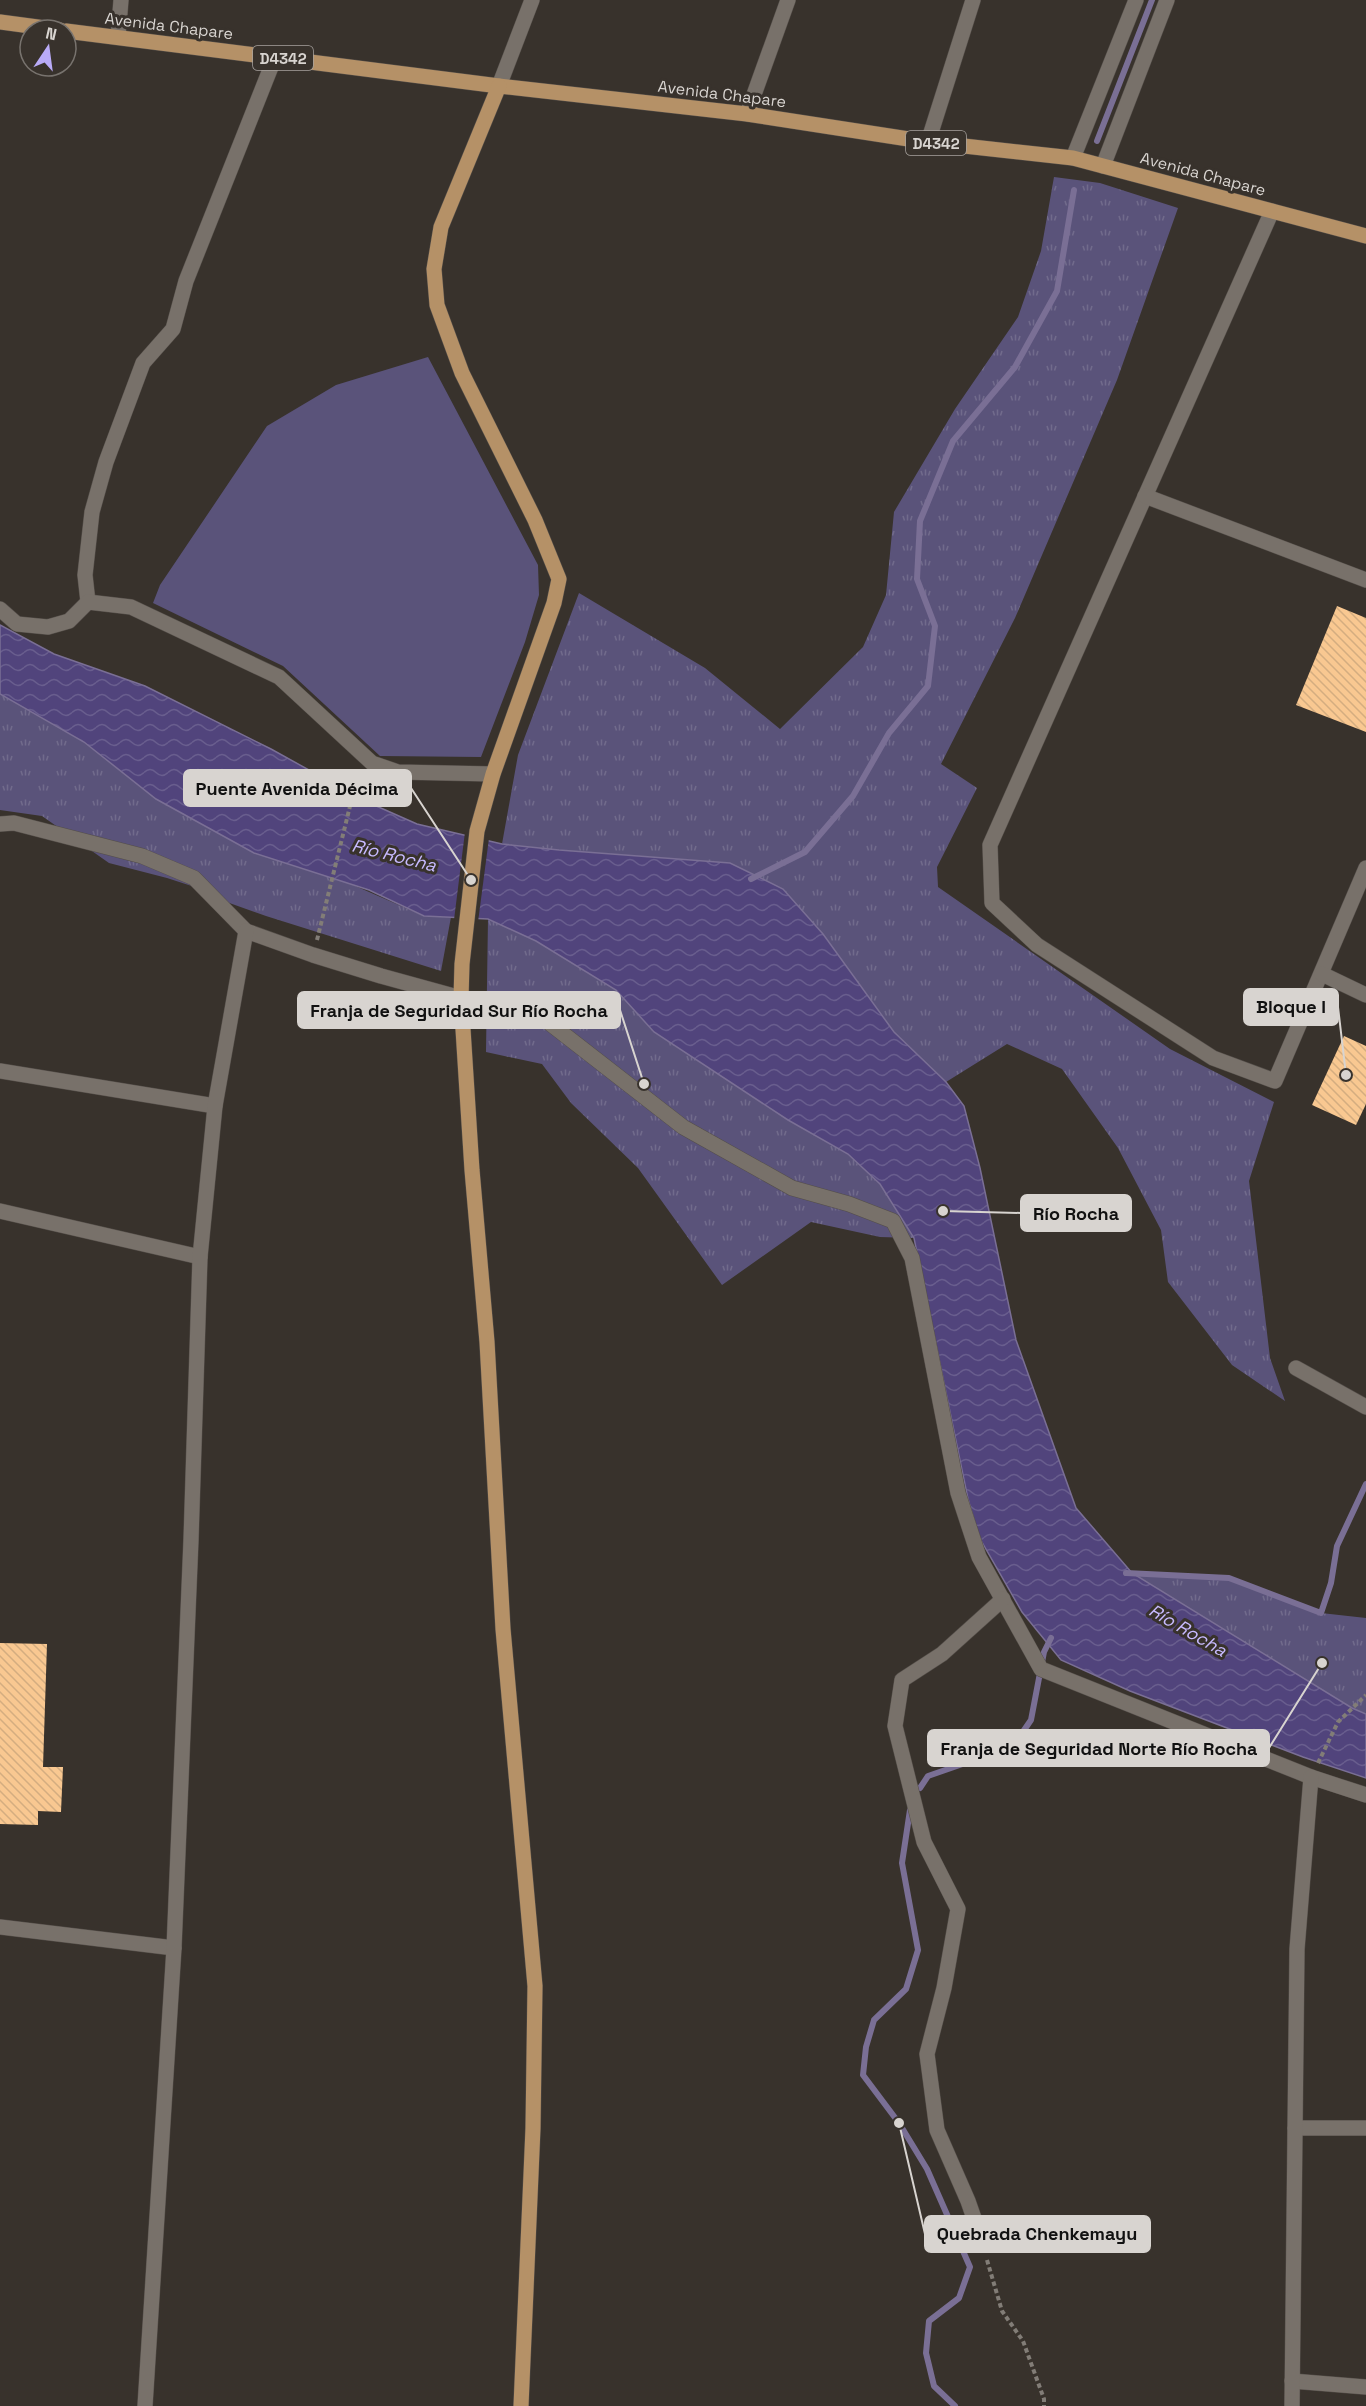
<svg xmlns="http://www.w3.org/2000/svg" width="1366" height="2406" viewBox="0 0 1366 2406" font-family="'Space Grotesk',sans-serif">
	<defs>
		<pattern id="grass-tufts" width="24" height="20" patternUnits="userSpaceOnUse" patternTransform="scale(1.5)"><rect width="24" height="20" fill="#5a537a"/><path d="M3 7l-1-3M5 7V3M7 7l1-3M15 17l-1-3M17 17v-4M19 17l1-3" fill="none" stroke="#716b8c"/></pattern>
		<pattern id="water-waves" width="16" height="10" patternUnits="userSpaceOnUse" patternTransform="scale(1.5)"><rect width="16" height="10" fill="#51447c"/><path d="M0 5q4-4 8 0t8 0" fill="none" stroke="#695e8e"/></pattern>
		<pattern id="building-back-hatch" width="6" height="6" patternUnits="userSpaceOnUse" patternTransform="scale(1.5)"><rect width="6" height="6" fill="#f9c891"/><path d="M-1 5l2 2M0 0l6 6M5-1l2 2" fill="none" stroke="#d4ad80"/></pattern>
	</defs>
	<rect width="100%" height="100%" fill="#38322c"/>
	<!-- grass -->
	<g fill="url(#grass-tufts)">
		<path d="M1054,177L1100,183L1178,208L1117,380L1015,618L941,764L977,788L937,867L938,887L1170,1049L1274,1102L1249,1181L1270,1358L1285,1401L1232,1365L1168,1282L1161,1230L1118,1148L1062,1069L1007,1044L946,1082L894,1032L823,934L730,863L559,850L502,844L518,755L579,593L705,668L780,729L863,647L886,595L894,512L955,409L1018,317L1041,251Z"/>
		<path d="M0,694L84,742L156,799L424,916L451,917L441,971L266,916L221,900L204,890L167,878L109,863L42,816L0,810Z"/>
		<path d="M488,919L536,941L616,990L654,1032L788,1120L848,1154L880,1184L914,1238L880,1237L811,1222L722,1285L638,1168L571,1103L542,1064L486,1052Z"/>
		<path d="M1132,1573L1229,1578L1321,1613L1366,1618V1714L1352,1708Z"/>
	</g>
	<!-- park -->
	<path fill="#5a537a" d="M428,357L538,565L539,595L525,642L481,757L380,756L283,666L153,603L160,585L267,426L336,385Z"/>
	<!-- water -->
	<path fill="url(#water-waves)" stroke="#7a6f95" stroke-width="1.5" d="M0,625L54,654L145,686L271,749L365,801L417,824L502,844L559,850L730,863L783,889L823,934L894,1032L946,1082L964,1106L980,1168L1016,1340L1076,1508L1132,1573L1352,1708L1366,1714V1778L1303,1757L1130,1691L1061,1660L1022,1612L979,1537L968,1499L914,1238L880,1184L848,1154L788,1120L654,1032L616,990L536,941L488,919L424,916L369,890L254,853L156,799L84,742L0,694Z"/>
	<!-- pier -->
	<path fill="#38322c" d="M465,832L489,838L478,922L454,920Z"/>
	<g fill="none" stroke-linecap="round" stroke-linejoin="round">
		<!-- stream -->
		<g stroke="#7a6f95" stroke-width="6">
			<path d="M1097,141L1152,0"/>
			<path d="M751,879L805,852L853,796L889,733L928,686L935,626L917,579L920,521L953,441L1015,367L1057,291L1074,190"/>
			<path d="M1126,1573L1229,1578L1321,1613L1331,1583L1337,1546L1366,1484"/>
			<path d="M920,1788L928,1776L977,1759L1018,1739L1031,1720L1044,1652L1051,1638"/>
			<path d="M910,1810L902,1863L918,1950L906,1989L874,2020L866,2047L863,2075L899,2123L927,2169L970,2267L959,2298L929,2321L926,2353L934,2386L955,2406"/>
		</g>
	</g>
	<!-- building -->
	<g fill="url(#building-back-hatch)">
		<path d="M1337,606L1366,618V732L1296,705Z"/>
		<path d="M1344,1036L1366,1046V1104L1356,1125L1312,1105Z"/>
		<path d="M0,1643L47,1644L43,1767H63L61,1812L38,1811V1825L0,1824Z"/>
	</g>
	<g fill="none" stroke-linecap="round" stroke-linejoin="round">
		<!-- minor casing -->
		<g stroke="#544e49" stroke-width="16">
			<g id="minor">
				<path d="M118,37L121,0"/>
				<path d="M499,86L532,0"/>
				<path d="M747,114L788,0"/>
				<path d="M928,142L973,0"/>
				<path d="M1073,158L1136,0"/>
				<path d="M1103,166L1167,0"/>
				<path d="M1272,211L990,845L992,903L1037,945L1213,1058L1275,1081L1366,868"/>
				<path d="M1145,496L1366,580"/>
				<path d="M88,602L85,575L92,512L106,462L143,363L173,329L186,281L275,57"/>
				<path d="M0,609L17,624L48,627L69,621L88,602L131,607L279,677L372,763L398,772L493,774"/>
				<path d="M0,824L14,823L142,856L194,878L246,931L313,955L381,976L461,998L534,1011L683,1127L792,1188L849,1204L893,1221L912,1258L958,1493L979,1557L1041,1669L1311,1777L1366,1795"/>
				<path d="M1322,974L1366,995"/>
				<path d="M0,1071L215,1106"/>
				<path d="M0,1211L200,1257"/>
				<path d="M1296,1368L1366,1407"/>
				<path d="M0,1927L174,1948"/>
				<path d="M1295,2128H1366"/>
				<path d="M983,2244L968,2201L937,2130L927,2054L944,1988L958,1909L924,1842L895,1726L902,1680L942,1654L1003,1599"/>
				<path d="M1292,2381L1366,2387"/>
				<path d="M145,2406L174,1948L191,1540L200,1257L215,1106L246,931"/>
				<path d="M1292,2406L1297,1949L1311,1777"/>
			</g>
		</g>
		<!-- major casing -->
		<g stroke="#544e49" stroke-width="16">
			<g id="major">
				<path d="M0,22L60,30"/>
				<path d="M66,31L499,86L747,114L928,142L1073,158L1366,236"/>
				<path d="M499,86L441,227L434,269L437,305L462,373L535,520L559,579L554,603L493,774L477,831L462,964L461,998L472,1170L487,1342L503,1629L535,1986L533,2128L521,2406"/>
			</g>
		</g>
		<!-- path -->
		<g stroke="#827d77" stroke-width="4" stroke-dasharray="4.5 3" stroke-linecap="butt">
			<path d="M317,940L353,794L365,775"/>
			<path d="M1318,1763L1338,1722L1366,1695"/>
			<path d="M987,2260L1002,2311L1023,2341L1044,2399V2406"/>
		</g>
		<!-- minor -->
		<use href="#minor" stroke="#78716a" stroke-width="15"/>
		<!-- major -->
		<use href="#major" stroke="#b59167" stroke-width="15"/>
	</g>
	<g text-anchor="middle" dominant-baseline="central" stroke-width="6" stroke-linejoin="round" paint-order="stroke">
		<!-- shield labels -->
		<g fill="#38322c" stroke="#a8a39f" stroke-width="1.5">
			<rect x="253" y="46" width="60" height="24" rx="4.5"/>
			<rect x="906" y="131" width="60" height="24" rx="4.5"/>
		</g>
		<g font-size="15" font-weight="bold" fill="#d8d4d0">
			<text x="283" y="58">D4342</text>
			<text x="936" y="143">D4342</text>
		</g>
		<!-- street labels -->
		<g font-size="16" fill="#d8d4d0" stroke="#38322c">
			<text transform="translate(169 26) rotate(7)">Avenida Chapare</text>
			<text transform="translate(722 94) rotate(7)">Avenida Chapare</text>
			<text transform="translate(1203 174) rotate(15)">Avenida Chapare</text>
		</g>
		<!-- water labels -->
		<g font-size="18" font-style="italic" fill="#c7baff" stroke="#38322c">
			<text transform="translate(394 855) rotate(14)">Río Rocha</text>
			<text transform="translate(1188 1630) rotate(30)">Río Rocha</text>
		</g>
	</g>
	<!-- callouts -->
	<path fill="none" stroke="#d8d4d0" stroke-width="2" d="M471 880L411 788M1346 1075L1338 1007M644 1084L620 1010M943 1211L1021 1213M1322 1663L1269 1748M899 2123L925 2234"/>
	<g fill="#d8d4d0" stroke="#38322c" stroke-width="2">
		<circle cx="471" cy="880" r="6"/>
		<circle cx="1346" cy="1075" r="6"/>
		<circle cx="644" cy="1084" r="6"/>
		<circle cx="943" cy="1211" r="6"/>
		<circle cx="1322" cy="1663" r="6"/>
		<circle cx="899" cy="2123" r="6"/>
	</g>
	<g fill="#d8d4d0" stroke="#d8d4d0" stroke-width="2">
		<rect x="184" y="770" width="227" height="36" rx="6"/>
		<rect x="1244" y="989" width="94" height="36" rx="6"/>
		<rect x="298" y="992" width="322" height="36" rx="6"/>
		<rect x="1021" y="1195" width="110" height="36" rx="6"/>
		<rect x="928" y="1730" width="341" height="36" rx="6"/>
		<rect x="925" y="2216" width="225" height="36" rx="6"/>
	</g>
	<g font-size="18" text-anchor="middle" font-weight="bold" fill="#111">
		<text x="297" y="795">Puente Avenida Décima</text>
		<text x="1291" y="1013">Bloque I</text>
		<text x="459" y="1017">Franja de Seguridad Sur Río Rocha</text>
		<text x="1076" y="1220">Río Rocha</text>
		<text x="1099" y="1755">Franja de Seguridad Norte Río Rocha</text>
		<text x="1037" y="2240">Quebrada Chenkemayu</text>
	</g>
	<!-- north arrow -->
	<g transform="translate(48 48) rotate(13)"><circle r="28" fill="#38322c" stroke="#78736e" stroke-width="1.5"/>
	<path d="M0-4.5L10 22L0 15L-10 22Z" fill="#b9abf7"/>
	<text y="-9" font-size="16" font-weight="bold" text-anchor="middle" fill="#d8d4d0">N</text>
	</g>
</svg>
